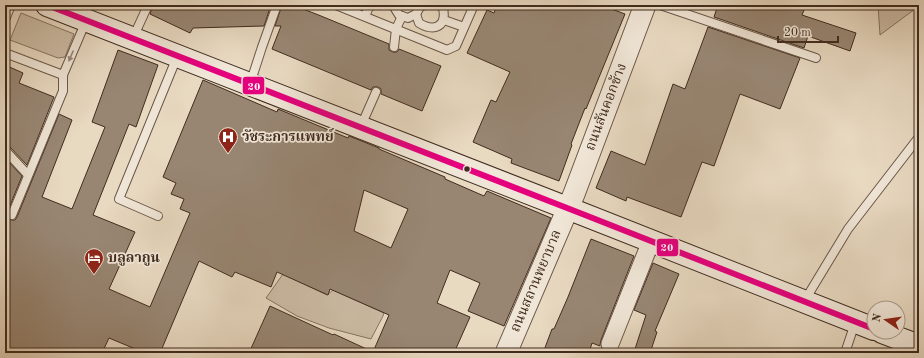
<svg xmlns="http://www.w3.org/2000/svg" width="924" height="358" viewBox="0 0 924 358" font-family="'Old Standard TT','Noto Serif Thai',serif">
	<rect width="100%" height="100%" fill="#e8d9c1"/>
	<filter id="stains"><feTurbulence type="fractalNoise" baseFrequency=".005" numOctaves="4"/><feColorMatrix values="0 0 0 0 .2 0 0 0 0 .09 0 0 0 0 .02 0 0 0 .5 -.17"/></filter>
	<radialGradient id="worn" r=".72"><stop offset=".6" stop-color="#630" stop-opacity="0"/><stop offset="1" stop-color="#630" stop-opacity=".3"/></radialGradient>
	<!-- green -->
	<g fill="#ccbca5" stroke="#867462">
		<path d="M878,5H919V6L880,35Z"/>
		<path d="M21,13L74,34L65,57L58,58L10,40Z"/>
		<path d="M283,274L327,295L333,290L384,313L383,316L371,339L329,328L297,316L266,298Z"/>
	</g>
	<!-- building -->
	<g fill="#988673" stroke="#412c1f" fill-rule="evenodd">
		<path d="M153,5H271L264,26L193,28L190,33L150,14Z"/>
		<path d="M282,5H293L321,16L389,44V50L393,52H397L399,49L441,66L422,111L381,94V89L378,87H373L371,90L272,49L281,26H275Z"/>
		<path d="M497,5H601L625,14L586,109L585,108L571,144L572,145L559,181L511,163L512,159L473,142L491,100L496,102L510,72L467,53L487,10L494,13Z"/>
		<path d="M718,5H806L802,15L856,33L850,51L808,36L804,48L714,17Z"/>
		<path d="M708,27L800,58L780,109L740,94L714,166L702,162L681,217L627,197L626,201L596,188L611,151L645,165L673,84L685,89Z"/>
		<path d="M118,50L158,65L136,127L129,124L93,215L135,232L109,289L150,307L190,213L180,209L184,199L171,194L176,183L163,177L203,80L277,112L278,109L348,138L349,136L379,148V149L445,177V179L484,196L487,191L551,218L504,326L468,311L480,283L450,270L437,303L470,317L454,353H249L270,306L333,335L334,334L373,352L389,315L330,289L328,295L277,272L271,287L235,272L232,277L199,261L160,353H145L109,338L102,353H16L5,348V218L12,220H15L17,217L59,114L72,120L42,197L72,209L105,127L92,122ZM364,190L408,209L391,248L354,231Z"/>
		<path d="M5,65L23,73L19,83L54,97L27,165L9,146L5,145Z"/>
		<path d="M5,158L22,176L9,208L5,207Z"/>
		<path d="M591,239L634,256L601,340L600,345V346L592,343L589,353H543L552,329H554L568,297Z"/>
		<path d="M653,263L679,274L655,331L657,332L650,353H648L635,349L646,315L634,310Z"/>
	</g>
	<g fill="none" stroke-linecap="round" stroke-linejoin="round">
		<!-- service casing -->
		<g stroke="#6b5748" stroke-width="10">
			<g id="service">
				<path d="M336,5L447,50L456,46L474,5"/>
				<path d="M394,5V7L399,15L408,18L416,14L420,7L424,5"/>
				<path d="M660,5L816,58"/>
				<path d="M416,14L419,23C434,32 447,27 443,8L439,5"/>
				<path d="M365,16L370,5"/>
				<path d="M5,20L11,5"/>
				<path d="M444,20L464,27"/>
				<path d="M133,38L148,5"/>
				<path d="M394,47L396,29L402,16"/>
				<path d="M5,53L63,75L86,21"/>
				<path d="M250,84L262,47L277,5"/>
				<path d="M361,126L376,92"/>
				<path d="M5,150L28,175"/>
				<path d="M5,212L12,215L63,91V75"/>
				<path d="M158,216L119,199L177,57"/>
				<path d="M805,300L848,229L919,137"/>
				<path d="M845,353L855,323"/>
			</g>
		</g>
		<!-- minor casing -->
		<g stroke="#6b5748" stroke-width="19">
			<path id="minor" d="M610,344L651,241"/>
		</g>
		<!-- tertiary casing -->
		<g stroke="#6b5748" stroke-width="23">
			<path id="tertiary" d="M506,353L574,194L645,5"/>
		</g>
		<!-- secondary casing -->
		<g stroke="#412c1f" stroke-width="24">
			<g id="secondary">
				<path d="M47,5L585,215L874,329"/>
				<path d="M882,332L919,346"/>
			</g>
		</g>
		<!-- service -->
		<use href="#service" stroke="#f0e6d7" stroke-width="8"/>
		<!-- minor -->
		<use href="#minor" stroke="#f0e6d7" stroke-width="17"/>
		<!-- tertiary -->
		<use href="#tertiary" stroke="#f0e6d7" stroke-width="21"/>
		<!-- secondary -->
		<use href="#secondary" stroke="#f0e6d7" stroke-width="22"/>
		<!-- bus-1 casing -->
		<g stroke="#f0e6d7" stroke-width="9">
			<path id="bus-1" d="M47,5L585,215L874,329"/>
		</g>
		<!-- bus-1 -->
		<use href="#bus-1" stroke="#e5007d" stroke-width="6"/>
	</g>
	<!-- one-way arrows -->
	<defs><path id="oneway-solid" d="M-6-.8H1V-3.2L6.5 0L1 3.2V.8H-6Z"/></defs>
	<use fill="#98897b" href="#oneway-solid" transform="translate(71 56) rotate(113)"/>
	<!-- icons -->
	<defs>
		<g id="hospital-pin" transform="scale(1)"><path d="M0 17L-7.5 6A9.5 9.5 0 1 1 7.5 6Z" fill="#8f2418" stroke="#f0e6d7"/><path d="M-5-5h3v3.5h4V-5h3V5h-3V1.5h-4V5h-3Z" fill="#fff"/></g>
		<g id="hotel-pin" transform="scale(1)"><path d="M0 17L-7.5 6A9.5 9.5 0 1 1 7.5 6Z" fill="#8f2418" stroke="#f0e6d7"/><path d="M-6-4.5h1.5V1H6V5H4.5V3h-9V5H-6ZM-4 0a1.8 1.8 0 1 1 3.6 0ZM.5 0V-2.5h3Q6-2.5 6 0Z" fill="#fff"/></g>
	</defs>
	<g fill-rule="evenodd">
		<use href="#hospital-pin" x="228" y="137"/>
		<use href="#hotel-pin" x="94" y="258"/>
	</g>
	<!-- markers -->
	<circle fill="#412c1f" stroke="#f0e6d7" stroke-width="1.5" cx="467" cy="169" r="3.5"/>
	<g text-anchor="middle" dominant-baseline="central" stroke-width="3.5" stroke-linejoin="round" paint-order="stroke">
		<!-- street labels -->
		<g font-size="14" fill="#412c1f" stroke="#f0e6d7">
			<text transform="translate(606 107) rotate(-69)">ถนนสันคอกช้าง</text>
			<text transform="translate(536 281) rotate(-67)">ถนนสถานพยาบาล</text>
		</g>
		<!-- poi labels -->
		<g font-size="14" font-weight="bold" fill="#412c1f" stroke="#f0e6d7" text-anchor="start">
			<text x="242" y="137">วัชระการแพทย์</text>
			<text x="108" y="258">บลูลากูน</text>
		</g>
	</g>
	<g stroke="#f0e6d7" stroke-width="1.5">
		<rect x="242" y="76" width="23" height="19" rx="4" fill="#e5007d"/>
		<rect x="656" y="238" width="23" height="19" rx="4" fill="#e5007d"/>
	</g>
	<g font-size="11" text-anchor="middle" font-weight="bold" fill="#fff">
		<text x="254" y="90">20</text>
		<text x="667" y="251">20</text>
	</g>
	<!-- margin -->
	<rect width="924" height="358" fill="none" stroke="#e8d9c1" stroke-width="20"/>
	<rect x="6" y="6" width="912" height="346" fill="none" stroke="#412c1f" stroke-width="2"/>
	<rect x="10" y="10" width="904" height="338" fill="none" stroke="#412c1f"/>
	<!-- north arrow -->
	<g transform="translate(886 320) rotate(283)"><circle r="19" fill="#f0e6d7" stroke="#aa9c8d"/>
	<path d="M0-3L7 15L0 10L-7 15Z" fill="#8f2418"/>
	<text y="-6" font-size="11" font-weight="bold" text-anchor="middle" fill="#412c1f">N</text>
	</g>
	<!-- scale -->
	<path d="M778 36v6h60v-6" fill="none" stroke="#412c1f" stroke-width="2"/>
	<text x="784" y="36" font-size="12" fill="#412c1f" stroke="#f0e6d7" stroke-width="3" paint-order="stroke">20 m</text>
	<rect width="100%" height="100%" filter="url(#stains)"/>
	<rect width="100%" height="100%" fill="url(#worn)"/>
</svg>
